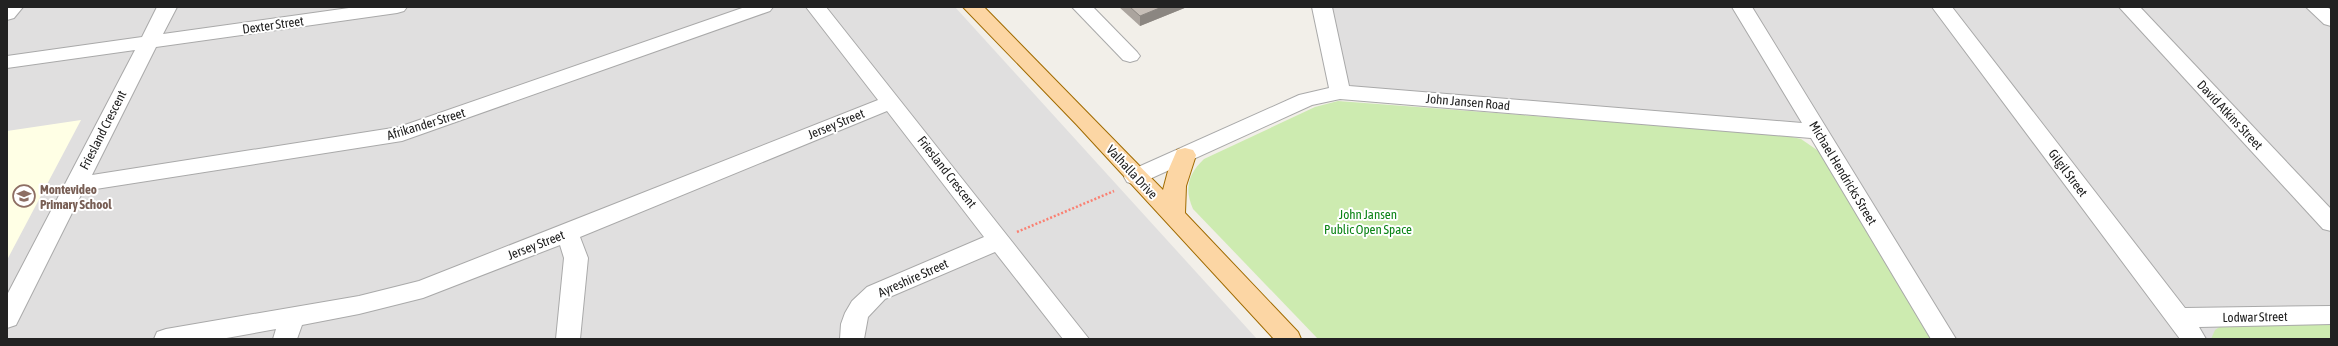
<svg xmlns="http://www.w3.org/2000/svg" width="2338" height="346" viewBox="0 0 2338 346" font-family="'Asap Condensed',sans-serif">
	<rect width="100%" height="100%" fill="#f2efe9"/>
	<!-- residential -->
	<g fill="#e0dfdf">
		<path d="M7,7H955L1257,339H7Z"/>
		<path d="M1323,7H2331V339H1945L1818,130L1341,92Z"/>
	</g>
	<!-- education -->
	<path fill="#ffffe5" d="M81,120L7,260V131Z"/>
	<!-- grass -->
	<g fill="#cdebb0">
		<path d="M1338,101L1783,135L1801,139L1820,152L1933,339H1318L1193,209C1184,189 1188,174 1204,159L1315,107Z"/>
		<path d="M2331,322V339H2211L2215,330L2221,326Z"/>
	</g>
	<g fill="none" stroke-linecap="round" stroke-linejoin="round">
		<!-- minor casing -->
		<g stroke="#a9a9a9" stroke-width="2">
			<g id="minor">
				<path d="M7,7H23L14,18L7,20Z"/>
				<path d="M157,7H177L163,34L356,7H407L404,11L397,13L156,47L92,175L399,127L745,7H773L770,11L402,141L83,191L16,325L7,328V295L135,50L7,68V56L142,37Z"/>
				<path d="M806,7H826L1089,339H1063L995,252L885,299L868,317L864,339H840L841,324L845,313L852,301L867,287L984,237L887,111L580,237L588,258L580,339H556L564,258L560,245L423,298L359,314L302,325L297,339H273L276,329L221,339H154L157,332L166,329L359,296L419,281L878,100Z"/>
				<path d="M1072,7H1093L1137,52L1140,56L1137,60L1130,62L1123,60Z"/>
				<path d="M1312,7H1332L1349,86L1802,123L1732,7H1752L1956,339H1931L1811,138L1340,99L1312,105L1143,182L1135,185L1127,182L1124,177L1127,172L1299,95L1329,88Z"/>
				<path d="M1932,7H1952L2185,308L2331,306V324L2199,327L2206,339H2180Z"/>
				<path d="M2119,7H2140L2331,209V231L2323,229Z"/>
				<path d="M2306,7H2327L2331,10V26L2324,24Z"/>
			</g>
		</g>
		<!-- major casing -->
		<g stroke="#a06b00" stroke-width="2">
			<path id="major" d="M963,7H984L1163,190L1168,171L1177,150L1185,148L1193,150L1196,155L1186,186L1185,213L1298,332L1301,339H1274L1077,125Z"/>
		</g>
		<!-- path -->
		<path stroke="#fa8072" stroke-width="2.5" stroke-dasharray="2 2" stroke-linecap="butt" d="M1017,232L1114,191"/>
		<!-- minor -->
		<use href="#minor" fill="#fff" fill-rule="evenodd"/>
		<!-- major -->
		<use href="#major" fill="#fcd6a4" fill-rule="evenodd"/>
	</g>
	<!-- wall -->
	<path fill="#aba49e" d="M1119,7H1187L1140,26Z"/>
	<!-- shaded-wall -->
	<path fill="#8b8681" d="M1162,7H1187L1140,26V16Z"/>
	<!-- building -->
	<path fill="#c7bfb8" stroke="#8b8681" d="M1130,7H1162L1140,16Z"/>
	<!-- icons -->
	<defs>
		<g id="school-ring" transform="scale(1.15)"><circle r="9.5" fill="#fff" stroke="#8d6e63" stroke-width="1.5"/><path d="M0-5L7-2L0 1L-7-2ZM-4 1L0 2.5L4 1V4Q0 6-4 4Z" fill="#8d6e63"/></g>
	</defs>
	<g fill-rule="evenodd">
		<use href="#school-ring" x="24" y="196"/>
	</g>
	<g text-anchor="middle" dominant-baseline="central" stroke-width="4" stroke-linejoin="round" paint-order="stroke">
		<!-- street labels -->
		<g font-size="13" fill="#222" stroke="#fff">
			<text transform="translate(273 25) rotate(-8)">Dexter Street</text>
			<text transform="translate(1468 102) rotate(5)">John Jansen Road</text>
			<text transform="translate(2230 115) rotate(47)">David Atkins Street</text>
			<text transform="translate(426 124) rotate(-17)">Afrikander Street</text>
			<text transform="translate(836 124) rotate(-22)">Jersey Street</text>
			<text transform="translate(103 130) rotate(-63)">Friesland Crescent</text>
			<text transform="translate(947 172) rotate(52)">Friesland Crescent</text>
			<text transform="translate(1132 172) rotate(47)">Valhalla Drive</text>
			<text transform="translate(1843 173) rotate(59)">Michael Hendricks Street</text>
			<text transform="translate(2068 173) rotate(53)">Gilgil Street</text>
			<text transform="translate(536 245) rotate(-21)">Jersey Street</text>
			<text transform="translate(913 278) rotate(-24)">Ayreshire Street</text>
			<text transform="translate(2255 317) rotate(-1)">Lodwar Street</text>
		</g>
		<!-- education labels -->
		<g font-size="13" font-weight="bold" fill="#785e54" stroke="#fff" text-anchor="start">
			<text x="40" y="189">Montevideo<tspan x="40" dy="15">Primary School</tspan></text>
		</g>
		<!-- park labels -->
		<g font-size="13" fill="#0c8416" stroke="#fff">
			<text x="1368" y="214">John Jansen<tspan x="1368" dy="15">Public Open Space</tspan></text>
		</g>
	</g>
	<!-- border -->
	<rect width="2338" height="346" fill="none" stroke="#222222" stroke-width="16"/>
</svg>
